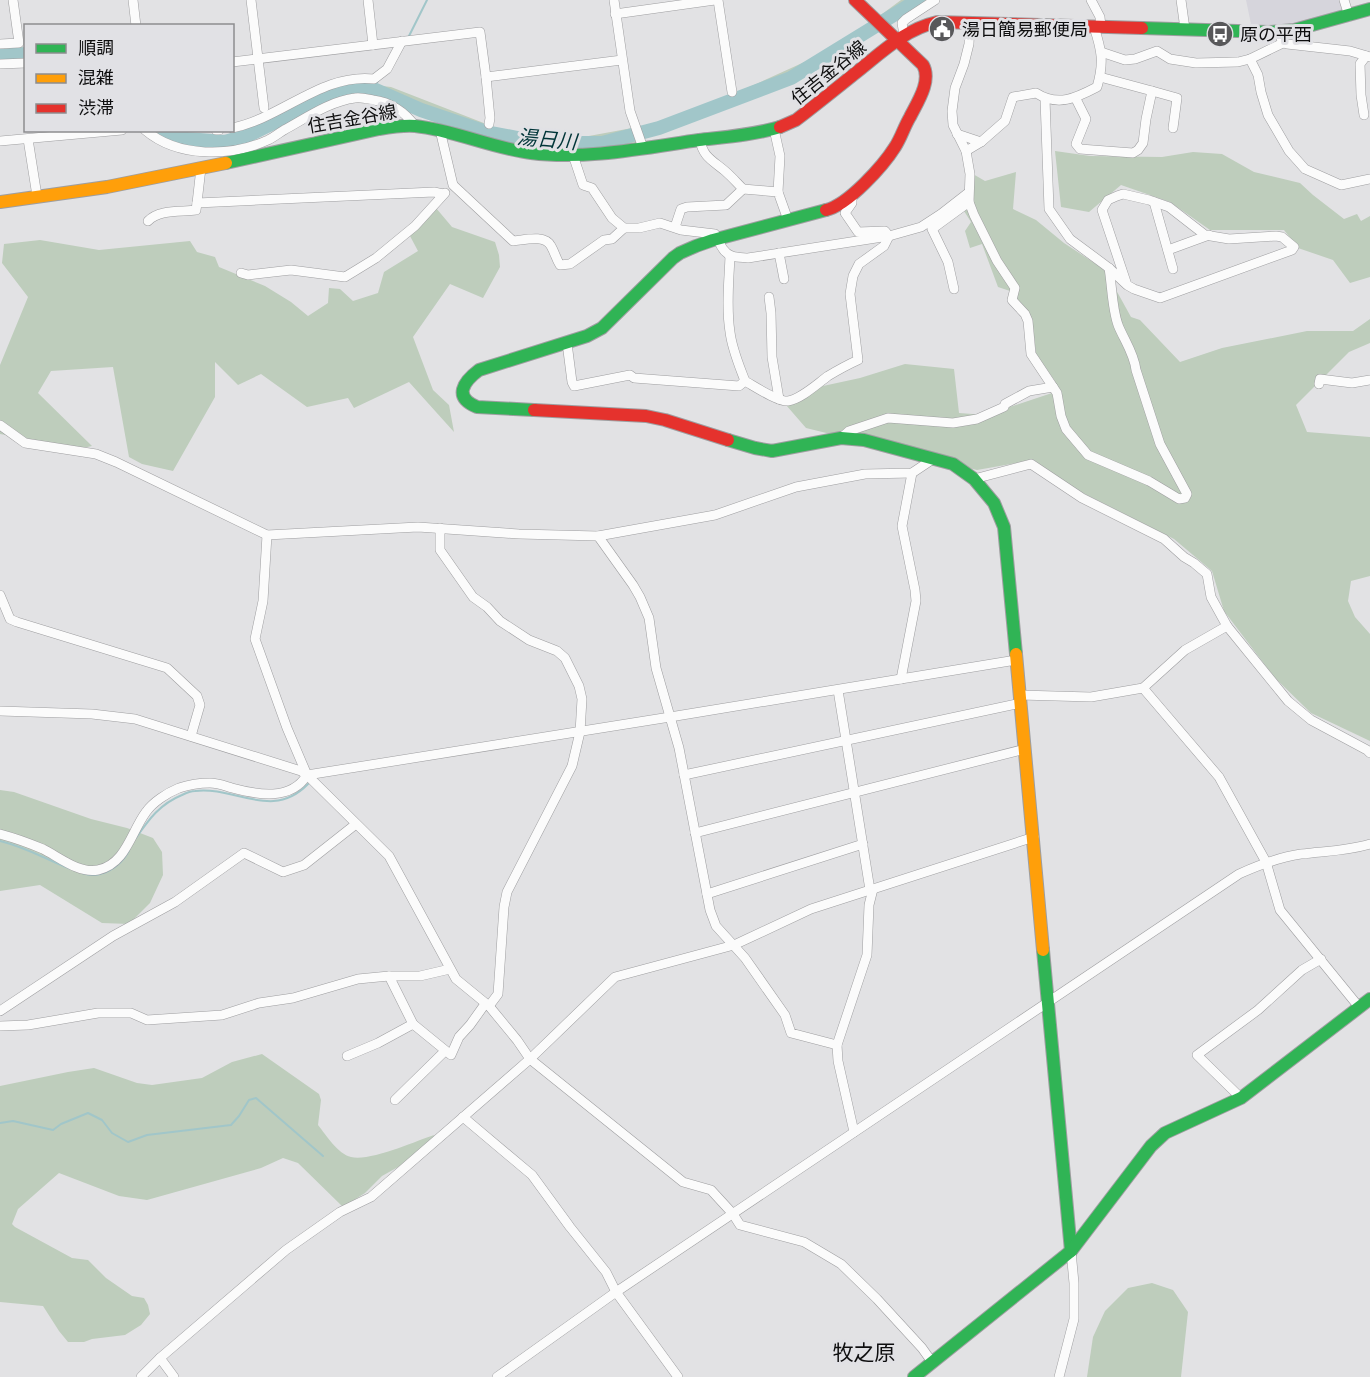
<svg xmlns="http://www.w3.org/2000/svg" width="1370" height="1377" viewBox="0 0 1370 1377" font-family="'PT Serif','Noto Sans JP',serif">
	<rect width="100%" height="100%" fill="#e2e2e4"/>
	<!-- built -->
	<path fill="#d6d5dc" d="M1246,0H1342L1345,12L1292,27L1251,24Z"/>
	<!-- green -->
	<g fill="#becdbc">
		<path d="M901,0H928L796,81L656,135L612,149H524L470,132L386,97L352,93L299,115L260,133L230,144L208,145L194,144L165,136L153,131H180L209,137L231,135L305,99L347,82L391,87L494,127L538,137L578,138L643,126L687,113L754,85L811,59L870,23Z"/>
		<path d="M20,47L25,48V57L0,59V49Z"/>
		<path d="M1055,151L1090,156L1162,157L1193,152L1222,154L1254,172L1300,183L1313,195L1344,219L1357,214L1361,221L1370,216V277L1350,283L1333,260L1298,248L1284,230H1210L1170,202L1121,185L1089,212L1061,207Z"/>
		<path d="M1016,172L1013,209L1036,220L1064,243L1105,270L1131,317L1140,320L1180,362L1222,348L1307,331H1353L1370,319V343L1349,352L1296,405L1307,432L1370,437V576L1351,581L1348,601L1355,617L1370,634V741L1311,713L1274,677L1224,611L1212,571L1174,539L1069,486L1034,460L977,470L806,428L786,405L823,386L860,378L905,364L954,369L959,413L986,415L1052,393L1055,381L1036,354L1032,318L1010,291L998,287L982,244L970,248L965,231L971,222L964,211L973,174L985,181Z"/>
		<path d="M436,208L452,227L495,242L499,255L500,267L483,298L450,284L413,337L433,390L449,405L454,432L409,382L354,408L348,398L307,407L261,374L238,385L215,362V397L173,471L142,464L129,457L113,367L51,371L38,393L92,446L83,448L0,434V365L28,297L2,263L4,244L40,240L99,250L190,241L197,252L215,257L219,267L265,286L291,302L308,316L328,303L329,288L340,289L353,301L378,293L384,272L418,251L410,236Z"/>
		<path d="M0,790L14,792L91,819L127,828L153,838L162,852L163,875L150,903L129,924L102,923L40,885L0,891Z"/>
		<path d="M262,1054L319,1094L321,1100L318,1125C326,1135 338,1154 351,1157C369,1162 416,1141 434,1135L430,1149L382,1176L365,1193L343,1207L298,1163L283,1158L261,1168L147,1200L119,1196L59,1173L18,1209L12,1224L15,1227L72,1258L88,1260L106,1278L132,1296L144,1298L148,1305L150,1314L141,1325L125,1335L92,1339L84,1342H68L59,1331L43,1306L0,1302V1086L68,1072L94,1068L137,1083L152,1085L202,1078L232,1062Z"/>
		<path d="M1152,1283L1173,1290L1188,1312L1181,1377H1087L1093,1337L1105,1311L1128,1288Z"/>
	</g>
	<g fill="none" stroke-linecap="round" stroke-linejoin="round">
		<!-- stream -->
		<g stroke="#a1c6c9" stroke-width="2">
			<path d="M408,38L427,0"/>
			<path d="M371,88L378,81"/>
			<path d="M136,838C149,819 160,804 182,795C186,793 191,791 195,791C236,786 272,821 308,784"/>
			<path d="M0,841C28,848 45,859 71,869"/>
			<path d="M82,873C101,880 120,867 129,851"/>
			<path d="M0,1123L13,1121L53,1130L61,1124L88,1113L102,1120L112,1133L128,1142L147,1135L231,1125L239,1116L249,1100L256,1098L323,1156"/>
		</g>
		<!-- river -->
		<g stroke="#a1c6c9" stroke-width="14">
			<path d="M0,56L26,54"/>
			<path d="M164,130L171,135L187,139L225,142L249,135L328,96L349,88H371L421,110L486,132L543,143H602L659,128L791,78L918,0"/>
		</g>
		<!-- street casing -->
		<g stroke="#9e9ea0" stroke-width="10">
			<g id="street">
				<path d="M133,0L136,26"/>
				<path d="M251,0L264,108"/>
				<path d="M368,0L373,45"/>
				<path d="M614,0L630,111L643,148"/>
				<path d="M718,0L732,92"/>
				<path d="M1091,0L1100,17L1101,27"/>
				<path d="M1181,0L1185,29"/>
				<path d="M1344,0L1349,16"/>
				<path d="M615,14L715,0"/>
				<path d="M904,35L902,23L906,19L935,0"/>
				<path d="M1281,38L1283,43L1287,44L1350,51L1370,57"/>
				<path d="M0,44L19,43L13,0"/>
				<path d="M1101,52L1125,60L1135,59L1157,51L1170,59L1196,63L1238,62L1250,59L1283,43"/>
				<path d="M1250,59L1258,75L1261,92L1268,115L1289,151L1305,169L1341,185L1370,179"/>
				<path d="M232,62L480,32L486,77L622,60"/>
				<path d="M0,64L26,63"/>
				<path d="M486,77L490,118L489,124"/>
				<path d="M1152,91L1177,98L1173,128"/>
				<path d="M1045,99L1049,209L1070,239L1109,268L1127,285L1134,289L1160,298L1292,250L1294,247L1282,237L1276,236L1229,239L1205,235L1169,207L1149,200L1123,194L1117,196L1108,200L1102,210L1127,285"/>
				<path d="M1076,99L1086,119L1076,144L1080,149L1133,153L1138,150L1143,143L1146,119L1152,91L1100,77"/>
				<path d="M1364,115L1361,95L1360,64L1366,56"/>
				<path d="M232,128C282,118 322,73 374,79L387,69L402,41"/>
				<path d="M774,129L780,156L778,192"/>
				<path d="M145,130C178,158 231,157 268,140C274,137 279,133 284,130C306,118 330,101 355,98C361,97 368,99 373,100C390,102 405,112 415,126"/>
				<path d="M216,130H219"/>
				<path d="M440,130L453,185L513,241C524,240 545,234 551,246C555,253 556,259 560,265L570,264L604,240L612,239L624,228"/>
				<path d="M957,134L981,142"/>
				<path d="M28,139L37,196"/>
				<path d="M0,141L122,130"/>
				<path d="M966,151L981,142L1005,121L1013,97L1036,93C1058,107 1076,98 1097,87C1104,63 1102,51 1094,27"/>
				<path d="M573,155L583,185L592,188L612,218L624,228H639L660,223L681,230L715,234C719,239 719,244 723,249C729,258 738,257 748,258L889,236L921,227L941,214L968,193"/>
				<path d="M201,168L197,203L434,192L443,194"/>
				<path d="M743,189L778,192L788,220"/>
				<path d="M852,194V203L845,213L858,232L885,231L889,236"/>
				<path d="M1154,202L1173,269"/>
				<path d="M148,221C159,209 181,212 196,210L197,203"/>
				<path d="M675,227L681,209L687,207L726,205L743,189C737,183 731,176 725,171C712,160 703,157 700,140"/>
				<path d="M1168,250L1209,235"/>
				<path d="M779,253L784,279"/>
				<path d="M730,256C729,281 726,307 730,332C732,349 739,365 745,381"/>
				<path d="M241,273L248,275L291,270L345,277L376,258L415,226L445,193"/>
				<path d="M954,289L948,262L932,229L969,202"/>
				<path d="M769,297L771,313L772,357L779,399"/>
				<path d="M567,343L572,382L574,386L630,375L634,378L739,386L745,381C754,386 778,402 788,401C801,399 817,384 828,376C838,370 847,365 858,360L850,294L853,276L859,264L884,246L889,236"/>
				<path d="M1319,384L1320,379L1352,383L1370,380"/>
				<path d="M1053,387L1057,393L1061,416L1066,429L1088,455L1149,481L1179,499L1185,498L1187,494L1160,444L1136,370C1134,353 1124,340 1118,325C1112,308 1112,286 1109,268"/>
				<path d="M0,425L25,443L96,454L116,462L267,535L418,527L519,534L598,536L715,515L796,487L865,474L912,473L933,459"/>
				<path d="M841,438L849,431L888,418L953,423L977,419L1004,407L1005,404L1029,391L1053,387L1031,354L1028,321L1025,314L1012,300L1015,288L997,261L974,215L969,202L970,174L966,151L953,125L952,111L955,88L964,64L969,44L970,23"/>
				<path d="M974,479L1031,464L1082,498L1164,539L1184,557L1194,563L1207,574L1211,597L1227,626L1288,701L1311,720L1367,750L1370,753"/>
				<path d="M440,528V550L473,597L487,607L500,621L529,640L557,651L565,658L579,686L582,699L580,732L572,766L507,892L504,907L498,994L489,1006"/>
				<path d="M267,535L263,601L255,639L287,728L307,775"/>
				<path d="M598,536L633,585L640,597L649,618L656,668L679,748L710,910L716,926L745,958L785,1015L791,1033L837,1045"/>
				<path d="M0,595L10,619L17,622L167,668L197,696L200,705L191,736"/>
				<path d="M901,679L916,601L915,590L902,526L912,473"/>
				<path d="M1143,688L1219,777L1266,862L1280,910L1359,1007"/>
				<path d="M838,690L870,890"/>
				<path d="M1020,695L1091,697L1143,688L1185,650L1227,626"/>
				<path d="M0,711L92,714L135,719L301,771L307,775L389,856L456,979L489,1006L517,1040L530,1059L683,1182L711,1190L733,1214L740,1225L804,1242L841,1264L877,1299L922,1348L932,1362"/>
				<path d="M684,775L1021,703"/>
				<path d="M695,833L1025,749"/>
				<path d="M0,834C15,838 29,843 43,849C59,857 79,874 98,870C126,864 131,832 146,812C153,802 167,793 179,788C188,785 200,783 210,783C218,783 225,786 232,788C258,795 291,801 307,775L670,717L1016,660"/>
				<path d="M707,894L863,844"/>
				<path d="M0,1011L113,936L175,902L244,853L283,872L304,865L356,824"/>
				<path d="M413,1024L451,1055L459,1037L470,1025L485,1004"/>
				<path d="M0,1026L28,1025L98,1013H131L147,1020L222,1015L259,1003L293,998L358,979L389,976H420L450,969"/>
				<path d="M347,1056L378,1043L413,1024L389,976"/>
				<path d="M1241,1098L1197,1055L1258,1010L1302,970L1321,959"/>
				<path d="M395,1100L445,1051"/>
				<path d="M463,1117L532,1175L570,1227L606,1272L616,1292L678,1377"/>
				<path d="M854,1132L838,1061L837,1045L867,955L869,905L873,889"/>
				<path d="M160,1358L174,1377"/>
				<path d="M141,1377L160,1358L286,1250L340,1212L371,1197L530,1059L615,977L734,945L811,909L1034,837"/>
				<path d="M497,1377L616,1292L1239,874C1259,865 1279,857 1301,854C1325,851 1347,851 1370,844"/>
				<path d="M1059,1377L1074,1319V1283L1071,1251"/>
			</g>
		</g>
		<!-- fast casing -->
		<g stroke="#9e9ea0" stroke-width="14">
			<g id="fast">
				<path d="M1142,28L1269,32L1294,30L1370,9"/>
				<path d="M226,163L379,129C391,127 403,125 415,126C454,130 491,148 531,153C585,160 644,148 699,140C725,137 754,135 780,127"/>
				<path d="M534,410L477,407C453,397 463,382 479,370L587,336L602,328L673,258L680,253L696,246L713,240L826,210"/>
				<path d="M728,440L755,448L772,451L841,438L864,440L953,464L974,479L994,503L1004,527L1016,654"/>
				<path d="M1043,950L1071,1251"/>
				<path d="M914,1377L1071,1251L1151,1146L1165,1133L1241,1098L1370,999"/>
			</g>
		</g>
		<!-- slow casing -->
		<g stroke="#9e9ea0" stroke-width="14">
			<g id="slow">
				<path d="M0,202L107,187L226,163"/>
				<path d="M1016,654L1043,950"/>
			</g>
		</g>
		<!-- jam casing -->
		<g stroke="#9e9ea0" stroke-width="14">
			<g id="jam">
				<path d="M780,127L796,120C817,104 838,87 858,71C883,51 906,29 937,22L1142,28"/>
				<path d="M826,210C848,205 883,166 895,147C901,138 904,127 910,117C917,103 932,81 923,65L855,0"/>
				<path d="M534,410L646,416L665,420L728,440"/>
			</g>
		</g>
		<!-- street -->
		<use href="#street" stroke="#fbfbfb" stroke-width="9"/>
		<!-- fast -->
		<use href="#fast" stroke="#30b455" stroke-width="12"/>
		<!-- slow -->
		<use href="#slow" stroke="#ff9f0a" stroke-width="12"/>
		<!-- jam -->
		<use href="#jam" stroke="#e5322d" stroke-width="12"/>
	</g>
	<!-- icons -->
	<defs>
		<g id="civic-disc" transform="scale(1.35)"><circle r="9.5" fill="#58585a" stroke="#e1e1e5"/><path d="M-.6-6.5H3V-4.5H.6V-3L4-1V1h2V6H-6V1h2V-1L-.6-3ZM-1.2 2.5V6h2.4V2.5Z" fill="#fff"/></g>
		<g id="bus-disc" transform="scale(1.35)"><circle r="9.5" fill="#58585a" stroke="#e1e1e5"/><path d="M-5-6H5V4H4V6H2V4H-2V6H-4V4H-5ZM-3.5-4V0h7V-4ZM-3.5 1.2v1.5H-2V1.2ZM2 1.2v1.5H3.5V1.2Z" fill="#fff"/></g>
	</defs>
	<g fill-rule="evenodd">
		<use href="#civic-disc" x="942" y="29"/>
		<use href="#bus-disc" x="1220" y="34"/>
	</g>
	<g text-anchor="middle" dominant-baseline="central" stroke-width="6" stroke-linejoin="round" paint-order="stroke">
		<!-- poi labels -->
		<g font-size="18" fill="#0e0e0f" stroke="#e1e1e5" text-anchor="start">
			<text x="962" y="29">湯日簡易郵便局</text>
			<text x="1240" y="34">原の平西</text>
		</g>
		<!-- street labels -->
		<g font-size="18" fill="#0e0e0f" stroke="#e1e1e5">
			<text transform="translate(828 72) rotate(-39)">住吉金谷線</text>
			<text transform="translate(352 118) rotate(-10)">住吉金谷線</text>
		</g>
		<!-- water labels -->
		<g font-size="20" font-style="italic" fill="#003538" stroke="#e1e1e5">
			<text transform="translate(547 139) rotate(5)">湯日川</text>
		</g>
		<!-- quarter labels -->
		<g font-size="21" fill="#0e0e0f" stroke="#e1e1e5">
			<text x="864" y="1352">牧之原</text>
		</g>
	</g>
	<!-- legend -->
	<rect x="24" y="24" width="210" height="108" fill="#e1e1e5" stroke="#8d8d8f" stroke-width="1.5"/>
	<rect x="36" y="44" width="30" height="9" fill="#30b455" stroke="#8d8d8f" stroke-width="1.5"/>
	<text x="78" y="54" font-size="18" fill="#0e0e0f">順調</text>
	<rect x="36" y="74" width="30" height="9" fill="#ff9f0a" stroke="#8d8d8f" stroke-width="1.5"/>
	<text x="78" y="84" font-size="18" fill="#0e0e0f">混雑</text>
	<rect x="36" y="104" width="30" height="9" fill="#e5322d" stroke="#8d8d8f" stroke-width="1.5"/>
	<text x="78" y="114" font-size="18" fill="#0e0e0f">渋滞</text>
</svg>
